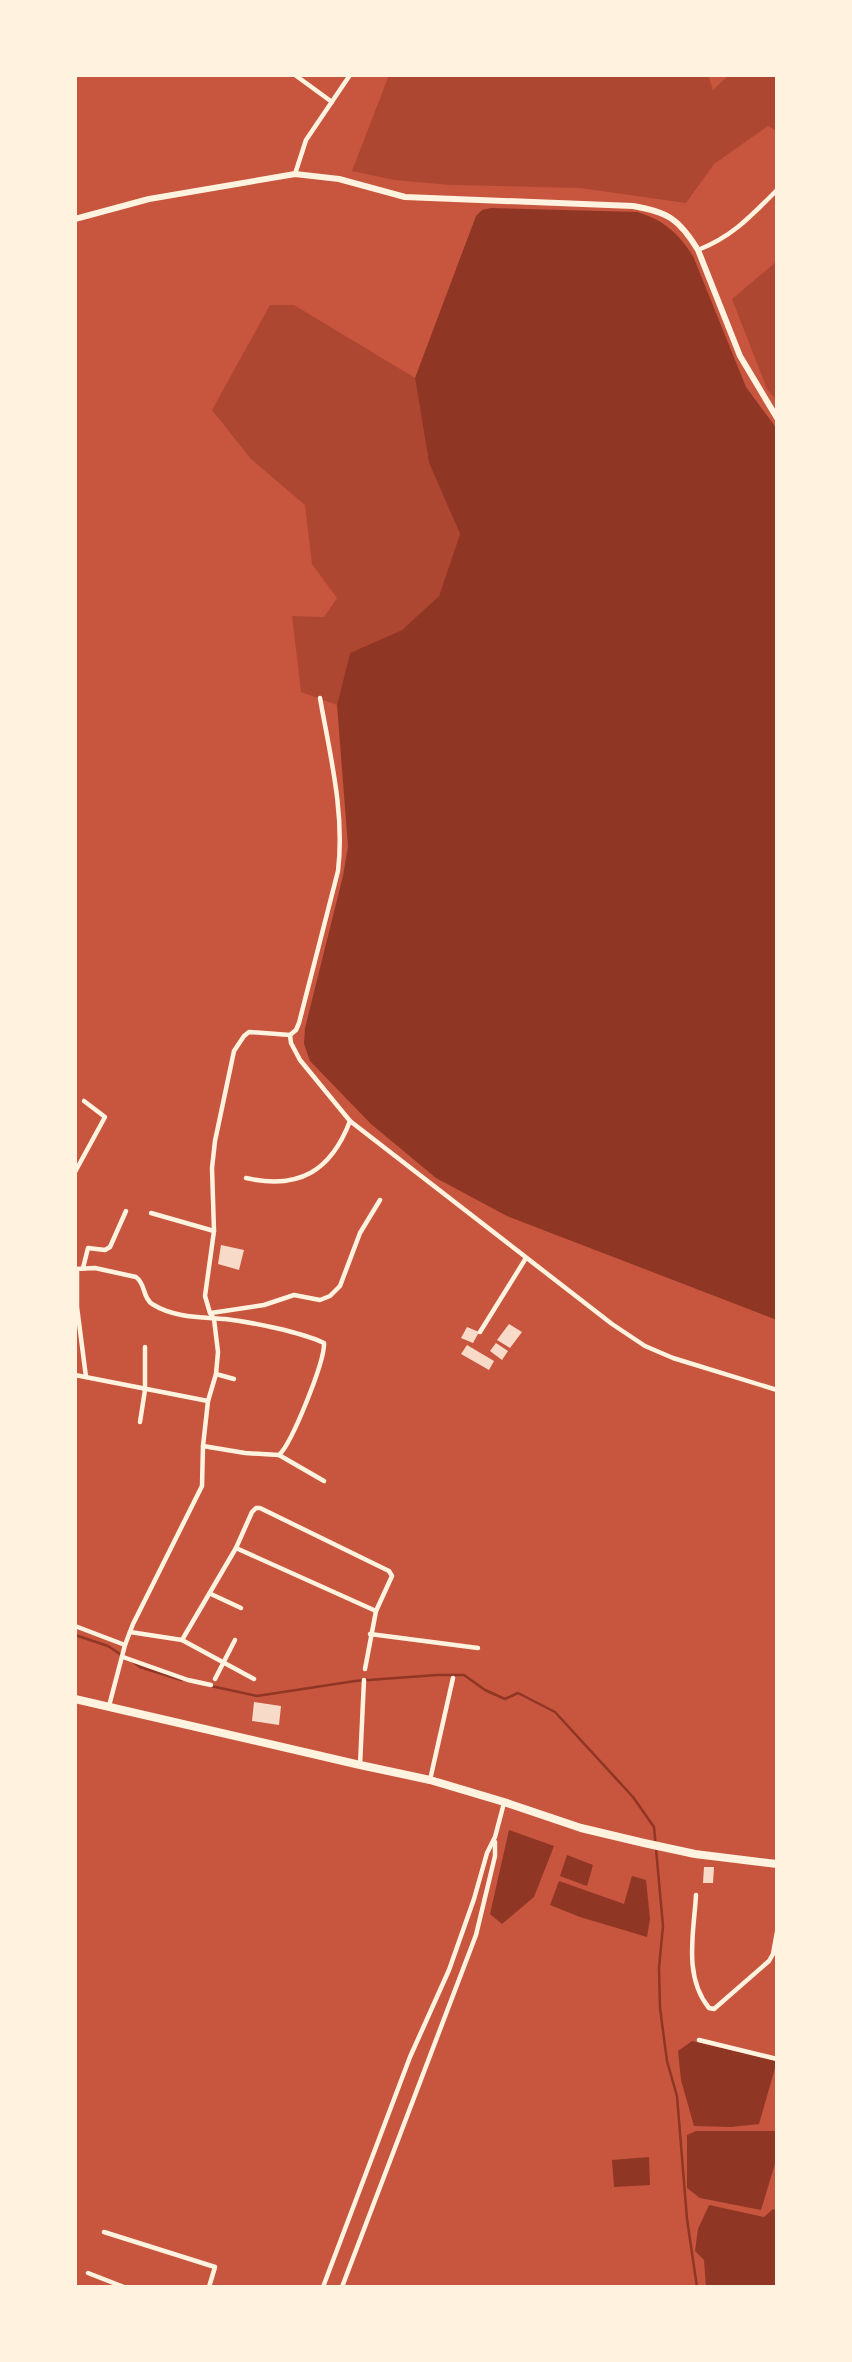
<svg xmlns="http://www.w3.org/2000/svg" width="852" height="2362" viewBox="0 0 852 2362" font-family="Jost,sans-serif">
	<rect width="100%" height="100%" fill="#c8553d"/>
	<!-- green -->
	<g fill="#ae4732">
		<path d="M389,75H708L713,90L729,75H777V131L768,126L714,164L686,203L580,188L451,185L394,180L352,171Z"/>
		<path d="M777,261V401L767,389L732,299Z"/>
		<path d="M270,305H294L415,378L429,463L460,534L439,596L402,630L350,653L337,705L301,692L292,616L324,617L337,598L312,564L305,505L251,459L212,410Z"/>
	</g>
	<!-- water -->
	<g fill="#8f3625">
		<path d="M491,208L637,212C664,220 678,233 693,256L746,387L777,429V1320L507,1216L436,1178L371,1124L310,1061L304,1044L305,1028L343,876L348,846L337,705L350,653L402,630L439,596L460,534L429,463L415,378L476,216L482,210Z"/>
		<path d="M509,1830L554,1846L534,1897L502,1924L490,1914Z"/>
		<path d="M567,1855L593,1865L587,1886L560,1876Z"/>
		<path d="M632,1876L646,1880L650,1919L647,1937L580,1917L550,1905L559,1881L624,1904Z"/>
		<path d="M692,2041L777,2061L759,2124L731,2127L694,2126L681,2080L678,2051Z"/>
		<path d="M696,2131H777V2157L761,2210L700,2198L687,2188V2135Z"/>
		<path d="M649,2157L650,2185L614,2187L612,2160Z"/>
		<path d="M709,2205L764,2217L773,2209L777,2211V2287H706L704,2260L695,2251L698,2229Z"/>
	</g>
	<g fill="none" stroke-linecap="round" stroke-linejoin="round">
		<!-- stream -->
		<g stroke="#8f3625" stroke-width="2.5">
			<path d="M75,1635L108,1646L123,1656"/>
			<path d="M132,1661L140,1667L181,1680"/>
			<path d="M211,1686L257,1696L355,1681L437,1675H464L485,1690L505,1699L518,1693L555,1712L633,1797L654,1827L663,1926L659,1968L660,2008L667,2061L677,2096L687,2219L697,2287"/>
		</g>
	</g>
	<!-- building -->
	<g fill="#f7dbc8">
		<path d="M221,1245L244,1250L239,1270L218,1264Z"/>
		<path d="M509,1324L522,1332L510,1348L497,1340Z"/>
		<path d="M467,1327L479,1332L473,1343L461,1338Z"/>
		<path d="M496,1343L508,1351L502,1360L490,1351Z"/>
		<path d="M467,1345L494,1361L489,1370L461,1354Z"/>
		<path d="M254,1702L281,1706L279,1725L252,1721Z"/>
		<path d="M704,1867H714L713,1883H703Z"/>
	</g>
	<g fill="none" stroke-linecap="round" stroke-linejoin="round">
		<!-- minor -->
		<g stroke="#fff3e0" stroke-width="4.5">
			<path d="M295,75L332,102"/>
			<path d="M295,174L306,140L350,75"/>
			<path d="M698,250C733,236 751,216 777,190"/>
			<path d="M320,698C330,755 345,813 338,871L299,1023L296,1030L290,1035L291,1043L300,1060L350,1121L612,1324L645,1346L673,1358L777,1390"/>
			<path d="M75,1172L105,1117L84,1101"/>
			<path d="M246,1178C299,1190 331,1171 350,1121"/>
			<path d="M151,1213L214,1231"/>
			<path d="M83,1268L88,1248L105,1250L110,1247L126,1211"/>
			<path d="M75,1269L95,1268L136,1277C146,1284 142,1297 152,1304C175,1318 199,1317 225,1319C251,1322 301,1332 324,1343C325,1361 292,1443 279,1455L245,1453L203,1446"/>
			<path d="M77,1270V1307L86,1377"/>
			<path d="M211,1313L264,1305L294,1295L320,1300L330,1296L340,1286L360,1233L380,1200"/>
			<path d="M480,1332L526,1258"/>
			<path d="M216,1374L234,1379"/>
			<path d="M75,1375L208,1401"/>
			<path d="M140,1422L145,1390V1347"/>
			<path d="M279,1455L324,1481"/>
			<path d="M236,1548L252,1512L256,1508H260L389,1571L392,1576L376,1611L365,1669"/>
			<path d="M211,1594L241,1608"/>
			<path d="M75,1626L125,1645"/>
			<path d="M130,1632L182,1640L236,1548L376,1611"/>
			<path d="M370,1634L478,1648"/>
			<path d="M182,1640L254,1679"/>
			<path d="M123,1657L188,1680L211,1685"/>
			<path d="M215,1679L235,1640"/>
			<path d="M109,1706L125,1645L133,1624L202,1486L203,1446L208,1401L216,1374L218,1352L214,1319L210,1313L205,1296L214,1231L212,1168L215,1141L234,1051L244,1036L249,1032L290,1035"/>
			<path d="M360,1765L364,1680"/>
			<path d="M430,1780L453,1678"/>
			<path d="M696,1895C694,1932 683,1976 709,2008L714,2009L769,1961L773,1954L777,1932"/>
			<path d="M699,2040L777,2059"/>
			<path d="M104,2232L215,2267L209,2287"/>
			<path d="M88,2273L124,2287"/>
			<path d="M323,2287L410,2057L449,1970L474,1899L487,1853L495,1837L504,1803"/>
			<path d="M342,2287L476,1935L495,1856V1842"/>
		</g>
		<!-- tertiary -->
		<path stroke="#fff3e0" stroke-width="6" d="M75,219L149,199L295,174L339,179L405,197L633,206C668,212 679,219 698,250L740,356L777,418"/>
		<!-- primary -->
		<path stroke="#fff3e0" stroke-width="8" d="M75,1699L360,1765L430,1780L504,1802L581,1828L644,1843L695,1854L777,1864"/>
	</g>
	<!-- border -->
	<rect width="852" height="2362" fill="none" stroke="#fff3e0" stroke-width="154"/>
</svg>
